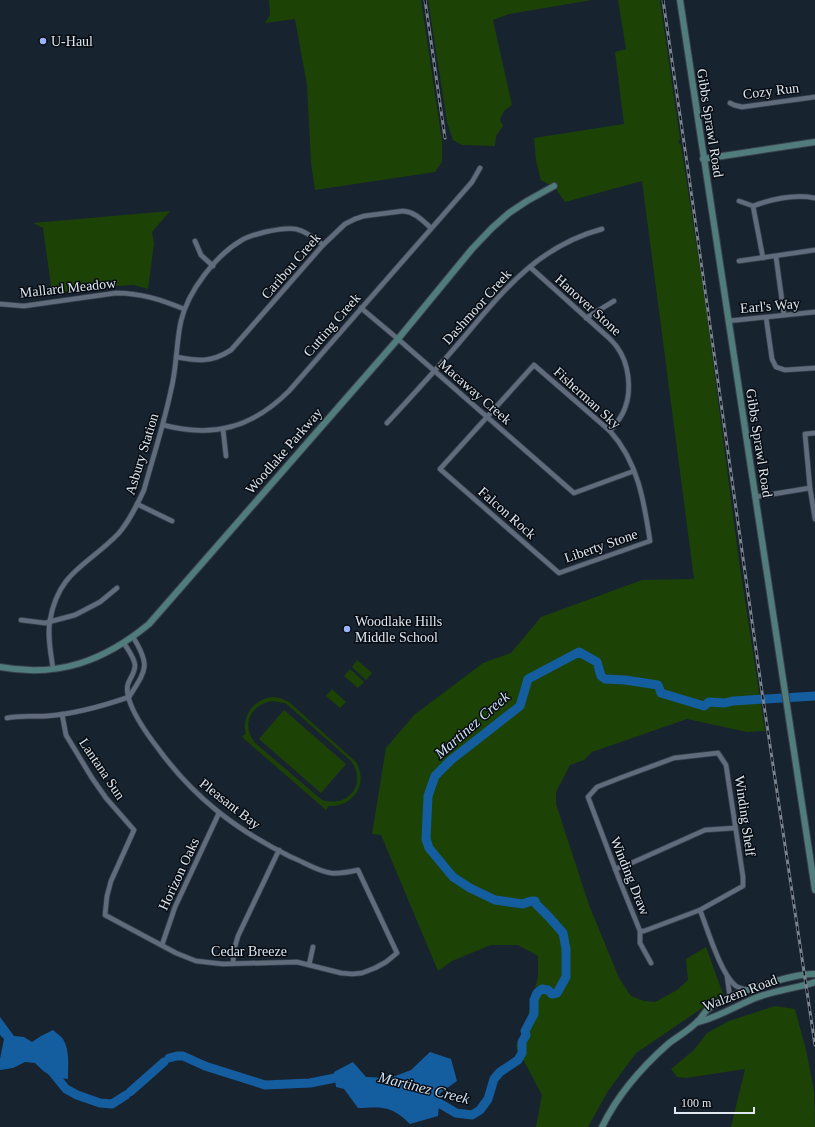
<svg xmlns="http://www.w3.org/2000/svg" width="815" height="1127" viewBox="0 0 815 1127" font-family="'Times New Roman',serif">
	<rect width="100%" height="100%" fill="#182330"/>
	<!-- green -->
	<g fill="#1d4206" fill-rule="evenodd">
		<path d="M269,0H421L442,141V162L435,172L315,190L311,163L307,85L295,19L265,23L270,15Z"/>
		<path d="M428,0H592L509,14L493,20L512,105L505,110L500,119L503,126L496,136L495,146L462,145L453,140L447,122Z"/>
		<path d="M618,0H660L680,139L678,142L681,145L705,301L739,561L765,731L747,732L687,719L592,752L584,760L570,765L556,792V804L589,905L619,978L631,996L644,1001L655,1002L677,990L688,980L686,959L706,947L723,994L636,1053L608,1091L588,1127H536L542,1095L516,1046L526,1024L538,977V956L518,945H491L452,961L438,971L381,835L372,834L386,748L414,715L483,663L511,653L541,617L642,580L694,579L642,181L565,202L556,189L541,180L536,161L534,138L624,124L615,52L626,49Z"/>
		<path d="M170,211L152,232L154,243L148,289L134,285L115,286L54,294L52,293L43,228L33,223Z"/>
		<path d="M357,660L372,673L366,680L352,667Z"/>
		<path d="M350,669L364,682L358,688L344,676Z"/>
		<path d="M332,689L346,702L340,708L326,696Z"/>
		<path d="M273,697L280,698L289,702L356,762C369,784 353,808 327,806L328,807L326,810L242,737L245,734L246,735C241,716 254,699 273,697ZM272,701L285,703L290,707L351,761C368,784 348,808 322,800L255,743C241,725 250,705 272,701Z"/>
		<path d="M284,710L346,764L321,793L259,739Z"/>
		<path d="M775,1006L795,1009L807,1054L814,1091L815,1127H731L745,1069L686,1078L677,1077L671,1069L694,1050L707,1033L729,1021Z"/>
	</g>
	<!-- water -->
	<g fill="#145d9f">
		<path d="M0,1017L14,1036L24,1037L32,1042L41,1036L53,1030C56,1033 61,1036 63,1039C70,1050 68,1067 68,1079C50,1077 47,1075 35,1063L25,1062L13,1068L0,1070V1059L4,1039L0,1035Z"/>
		<path d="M430,1052L451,1059L457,1081L440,1093L438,1116L410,1124C391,1105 382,1107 358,1108L344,1089L336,1087L334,1072L353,1062L366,1077L390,1078L411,1070Z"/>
	</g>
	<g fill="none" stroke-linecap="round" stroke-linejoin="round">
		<!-- river -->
		<g stroke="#145d9f" stroke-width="9">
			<path d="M169,1058L177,1056H183L205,1066L265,1085L310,1083L335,1078L346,1081"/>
			<path d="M49,1068L66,1089L77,1095L100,1103L112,1104L126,1095"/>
			<path d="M130,1092L164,1062"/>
			<path d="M428,1101L439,1103L456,1113L472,1115L480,1110L488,1099L494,1079L500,1072L518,1060L522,1053V1042L526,1035L525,1031L534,1014V1000L537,993L542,989L548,990L552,994L557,993L566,977V949L563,933L549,917L536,904L535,901H531L523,904L495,900L470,888L453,877L429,848L426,839L428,796L435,776L451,760L520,706L528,679L579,652L597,662L601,676L605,679L625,680L658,685L661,693L704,706L709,702L725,703L733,701L815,696"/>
		</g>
		<!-- street casing -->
		<g stroke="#38404c" stroke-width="6">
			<g id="street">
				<path d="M730,103L734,105L742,107L815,97"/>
				<path d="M739,201L753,206L763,258"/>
				<path d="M753,206C772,199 795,194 815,198"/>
				<path d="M195,241L201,255L213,266"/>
				<path d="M776,257L784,315"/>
				<path d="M739,261L815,250"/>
				<path d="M530,267L609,338C612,341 615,344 617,347C629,363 632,390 625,408C622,417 616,424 610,431"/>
				<path d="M0,304L24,306L116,293C141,293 162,300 184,309"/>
				<path d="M361,308L398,339L574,493L634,471"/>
				<path d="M766,317L772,359L776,367L785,370L815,368"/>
				<path d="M586,318L614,301"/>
				<path d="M728,321L815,312"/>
				<path d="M176,357C198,361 211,363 231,350L323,245L345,224L355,219L364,216L403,211C415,212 422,220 431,228"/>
				<path d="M534,365L610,431C638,462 644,501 650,541L559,573L440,469Z"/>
				<path d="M387,423C411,397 435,371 458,344C501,294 535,247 602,229"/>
				<path d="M163,425C213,438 252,428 289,391L472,182L480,168"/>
				<path d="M223,429L226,456"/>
				<path d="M815,433L805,434L810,488L815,519"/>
				<path d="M755,497L810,488"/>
				<path d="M137,504L172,521"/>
				<path d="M21,620L45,623L75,615L100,602L117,588"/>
				<path d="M53,669C51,653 47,636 50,620C59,571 87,566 118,534C129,522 137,505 144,490C153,457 164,424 171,390C177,367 176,343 181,321C188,291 216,255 242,240C249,236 257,234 265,232C294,226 300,226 323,245"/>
				<path d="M129,697C146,670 151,666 133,637"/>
				<path d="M62,714L66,735L92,778L106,798L134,830L111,881L107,896L105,915L176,953L196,961L223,964L297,962L341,973L352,974L362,973L375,968L386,962L397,953L358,870C349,872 340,874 331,873C317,871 304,862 291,857C236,830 193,797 157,747C147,734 137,720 131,705C129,700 126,690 128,684C130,678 135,673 135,665C134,657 128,650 124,643"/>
				<path d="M7,718C22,715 33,717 47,716C74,714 103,706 129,697"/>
				<path d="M615,869L627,865L705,830L735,828"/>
				<path d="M700,910C707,928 721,975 736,986C739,988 744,989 748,990"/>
				<path d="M640,931H644L700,910L743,886V877L726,765L718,753L674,758L620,778L597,787L588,797L619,879L640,931V943L651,963"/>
				<path d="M162,945L175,907L219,813"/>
				<path d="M233,963L234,950L238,936L279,850"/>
				<path d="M309,965L313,947"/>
				<path d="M727,976L730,997"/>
			</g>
		</g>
		<!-- secondary casing -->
		<g stroke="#38404c" stroke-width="8">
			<g id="secondary">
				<path d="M680,0L815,890"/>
				<path d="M703,159L815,142"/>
				<path d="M0,667C58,678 104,661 149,624L398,339L472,249L492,228L509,213L527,201L554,186"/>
				<path d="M698,1022C719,1017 737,1005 758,997C777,990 797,988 815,982"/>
				<path d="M602,1127C617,1096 642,1067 668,1044C677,1037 688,1031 697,1022C701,1019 703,1014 707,1010C723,996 793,973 815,974"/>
			</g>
		</g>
		<!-- street -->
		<use href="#street" stroke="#606c7c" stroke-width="4.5"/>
		<!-- secondary -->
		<use href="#secondary" stroke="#517c7c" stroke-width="6"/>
		<!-- rail casing -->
		<g stroke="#79838e" stroke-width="3">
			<g id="rail">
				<path d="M425,0L445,138"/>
				<path d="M663,0L687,163L762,692L815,1045"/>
			</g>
		</g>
		<!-- rail -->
		<use href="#rail" stroke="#070c12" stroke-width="1.5" stroke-dasharray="4.5" stroke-linecap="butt"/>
	</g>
	<!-- markers -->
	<g fill="#9ab5fd" stroke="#070c12" stroke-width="1.5">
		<circle cx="43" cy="41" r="4"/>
		<circle cx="347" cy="629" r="4"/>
	</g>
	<g text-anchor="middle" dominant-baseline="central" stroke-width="3" stroke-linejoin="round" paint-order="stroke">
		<!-- poi labels -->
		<g font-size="14" fill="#dee6ef" stroke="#070c12" text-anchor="start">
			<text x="51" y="41">U-Haul</text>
			<text x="355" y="621">Woodlake Hills<tspan x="355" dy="16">Middle School</tspan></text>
		</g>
		<!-- street labels -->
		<g font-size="14" fill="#dee6ef" stroke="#070c12">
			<text transform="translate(771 91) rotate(-7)">Cozy Run</text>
			<text transform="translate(710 123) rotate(81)">Gibbs Sprawl Road</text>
			<text transform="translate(291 266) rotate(-49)">Caribou Creek</text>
			<text transform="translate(68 288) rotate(-6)">Mallard Meadow</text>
			<text transform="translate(588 305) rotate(42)">Hanover Stone</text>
			<text transform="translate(770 306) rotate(-5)">Earl's Way</text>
			<text transform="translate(477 307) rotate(-48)">Dashmoor Creek</text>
			<text transform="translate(332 325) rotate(-49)">Cutting Creek</text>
			<text transform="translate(475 392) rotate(41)">Macaway Creek</text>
			<text transform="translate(587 398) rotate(42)">Fisherman Sky</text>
			<text transform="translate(759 443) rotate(81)">Gibbs Sprawl Road</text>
			<text transform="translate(284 451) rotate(-49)">Woodlake Parkway</text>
			<text transform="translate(142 454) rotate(-73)">Asbury Station</text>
			<text transform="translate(507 513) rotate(41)">Falcon Rock</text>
			<text transform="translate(601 546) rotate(-19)">Liberty Stone</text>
			<text transform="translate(102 769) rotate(56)">Lantana Sun</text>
			<text transform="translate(230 804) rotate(38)">Pleasant Bay</text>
			<text transform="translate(745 816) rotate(82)">Winding Shelf</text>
			<text transform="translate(179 874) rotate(-65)">Horizon Oaks</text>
			<text transform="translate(630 876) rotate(68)">Winding Draw</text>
			<text x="249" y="951">Cedar Breeze</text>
			<text transform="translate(740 993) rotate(-21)">Walzem Road</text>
		</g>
		<!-- water labels -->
		<g font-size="15" font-style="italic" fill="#d2e3f5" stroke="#070c12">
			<text transform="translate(472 725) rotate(-41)">Martinez Creek</text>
			<text transform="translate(424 1088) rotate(14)">Martinez Creek</text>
		</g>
	</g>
	<!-- scale -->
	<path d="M675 1107v6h79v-6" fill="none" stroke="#dee6ef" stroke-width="2"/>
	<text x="681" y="1107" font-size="12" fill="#dee6ef" stroke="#070c12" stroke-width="3" paint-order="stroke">100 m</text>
</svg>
